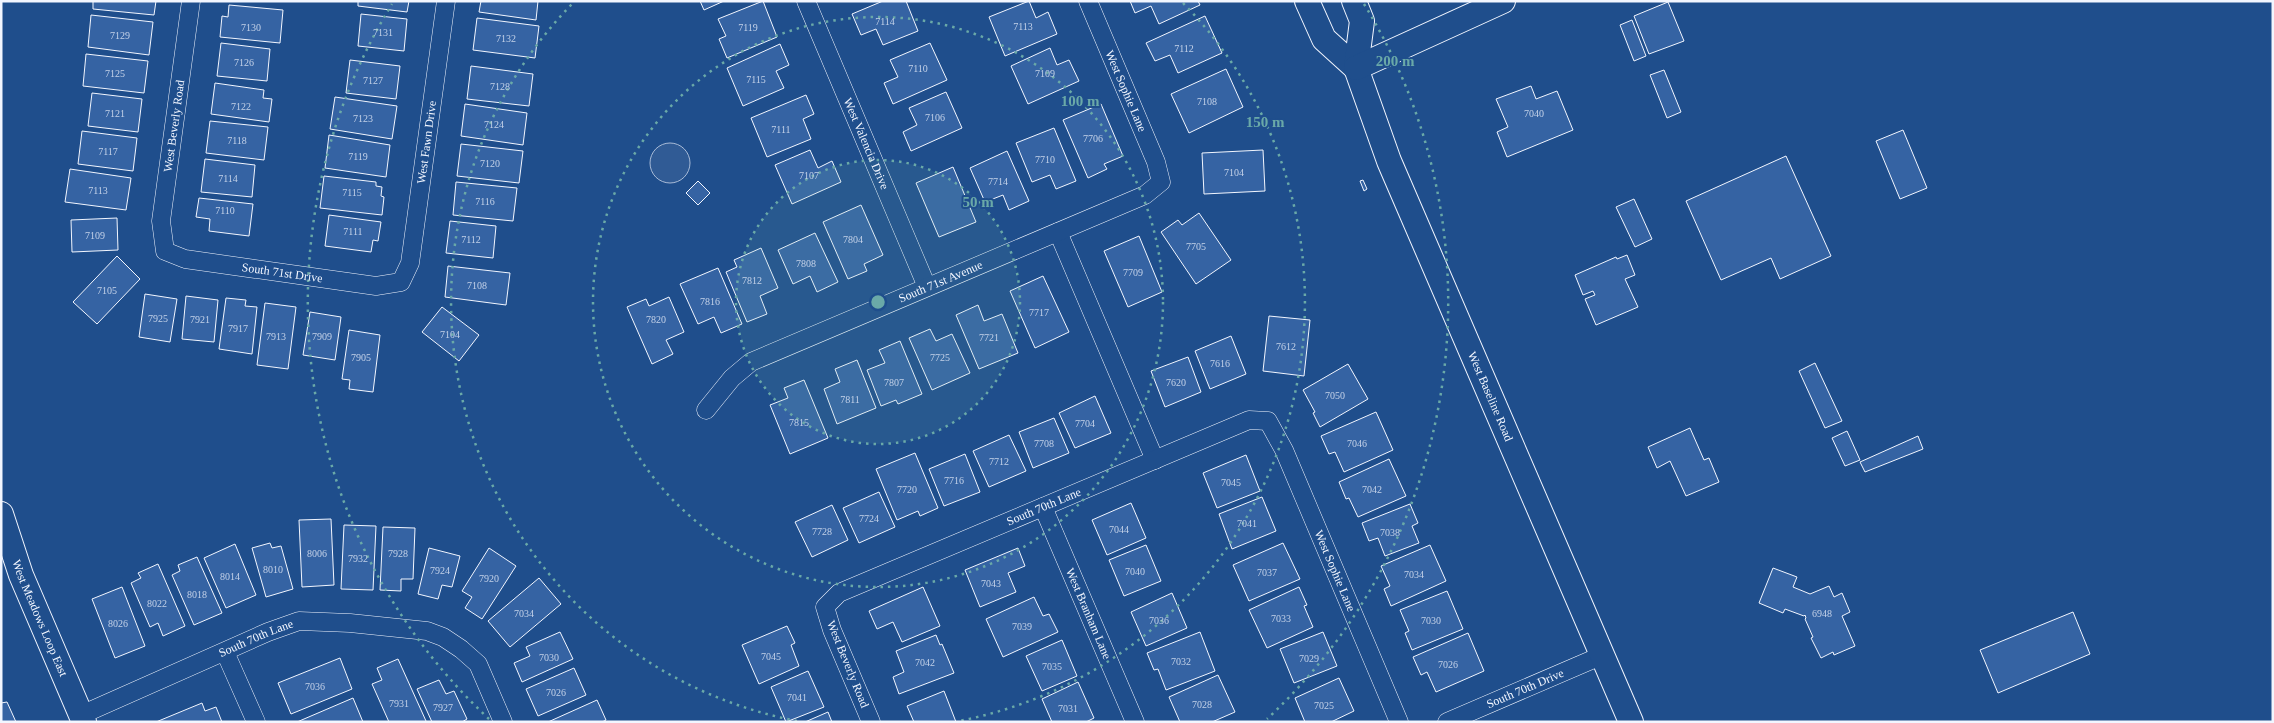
<svg xmlns="http://www.w3.org/2000/svg" width="2274" height="723" viewBox="0 0 2274 723" font-family="'Times New Roman',serif">
	<rect width="100%" height="100%" fill="#1f4e8c"/>
	<!-- built -->
	<circle fill="#305b95" stroke="#a8bbd7" cx="670" cy="163" r="20"/>
	<!-- building -->
	<g fill="#3563a3" stroke="#f2f6ff">
		<path d="M93,1H156L154,15L93,9Z"/>
		<path d="M358,1H409L407,12L358,6Z"/>
		<path d="M481,1H538L536,20L479,12Z"/>
		<path d="M700,1H724L704,10Z"/>
		<path d="M763,1L777,37L727,58L719,39L726,36L718,19Z"/>
		<path d="M883,1H906L918,31L883,45L876,29L861,35L852,14Z"/>
		<path d="M1029,1L1036,18L1048,12L1057,34L1005,56L989,17Z"/>
		<path d="M1130,1H1198L1200,5L1159,24L1151,6L1135,13Z"/>
		<path d="M1668,2L1684,41L1649,54L1634,16Z"/>
		<path d="M229,5L283,10L280,43L220,37L222,16L228,17Z"/>
		<path d="M361,14L407,19L404,51L358,46Z"/>
		<path d="M91,15L153,22L149,55L88,47Z"/>
		<path d="M1205,16L1222,53L1178,73L1170,55L1155,61L1146,43Z"/>
		<path d="M477,18L539,26L535,58L473,50Z"/>
		<path d="M1632,20L1646,56L1634,61L1620,25Z"/>
		<path d="M221,43L270,49L267,81L217,76Z"/>
		<path d="M930,43L947,80L893,104L884,83L898,77L890,60Z"/>
		<path d="M780,44L789,65L776,71L784,88L743,106L727,68Z"/>
		<path d="M1050,48L1057,65L1069,60L1079,81L1028,104L1011,66Z"/>
		<path d="M86,54L148,61L144,93L83,86Z"/>
		<path d="M350,60L400,66L396,99L346,93Z"/>
		<path d="M471,66L533,74L529,106L467,99Z"/>
		<path d="M1226,69L1243,107L1189,133L1171,94Z"/>
		<path d="M1664,70L1681,112L1667,118L1650,75Z"/>
		<path d="M215,83L264,90L263,98L272,99L269,122L211,114Z"/>
		<path d="M1531,86L1536,99L1557,91L1573,130L1507,157L1497,132L1508,127L1496,99Z"/>
		<path d="M946,92L962,128L911,151L903,132L917,125L909,108Z"/>
		<path d="M92,93L142,99L138,132L88,126Z"/>
		<path d="M806,95L814,114L803,119L811,139L767,157L751,118Z"/>
		<path d="M335,97L397,106L392,139L330,129Z"/>
		<path d="M465,104L527,113L523,145L461,136Z"/>
		<path d="M1101,104L1123,156L1104,164L1107,169L1088,178L1063,120Z"/>
		<path d="M210,121L268,127L264,160L206,153Z"/>
		<path d="M1054,128L1076,181L1056,189L1050,175L1032,182L1016,143Z"/>
		<path d="M1903,130L1927,188L1900,199L1876,141Z"/>
		<path d="M82,131L137,138L133,171L78,164Z"/>
		<path d="M329,135L390,145L386,177L325,168Z"/>
		<path d="M461,144L523,151L519,183L457,176Z"/>
		<path d="M810,150L818,168L832,161L841,182L792,204L775,165Z"/>
		<path d="M1263,150L1265,191L1204,194L1202,153Z"/>
		<path d="M1007,151L1029,201L1009,210L1003,195L985,202L970,168Z"/>
		<path d="M1786,156L1831,256L1780,279L1771,258L1721,280L1686,201Z"/>
		<path d="M205,159L255,165L252,197L201,192Z"/>
		<path d="M953,167L976,222L939,237L916,183Z"/>
		<path d="M70,169L131,178L126,210L65,202Z"/>
		<path d="M324,176L376,182V186L382,187L381,196L384,197L382,215L320,208Z"/>
		<path d="M1363,180L1367,189L1364,191L1360,181Z"/>
		<path d="M698,181L710,193L698,205L686,193Z"/>
		<path d="M456,182L517,188L513,221L453,215Z"/>
		<path d="M199,198L253,204L249,236L209,231L210,219L196,217Z"/>
		<path d="M1634,199L1652,239L1635,247L1616,207Z"/>
		<path d="M861,205L883,255L864,264L867,271L848,279L823,222Z"/>
		<path d="M1199,213L1231,260L1196,284L1161,232L1178,220L1182,225Z"/>
		<path d="M329,215L381,222L378,241L373,240L371,252L325,246Z"/>
		<path d="M117,218L118,250L72,252L71,220Z"/>
		<path d="M450,221L496,226L493,258L446,253Z"/>
		<path d="M815,233L838,282L817,292L810,276L793,284L778,250Z"/>
		<path d="M1139,236L1162,292L1128,307L1104,251Z"/>
		<path d="M761,248L778,288L760,296L767,314L747,322L726,272L737,267L734,260Z"/>
		<path d="M1627,255L1635,275L1625,279L1638,307L1596,325L1585,299L1595,295L1593,291L1583,295L1575,275L1616,257L1617,259Z"/>
		<path d="M117,256L140,279L97,324L73,302Z"/>
		<path d="M448,266L510,273L506,305L445,297Z"/>
		<path d="M718,268L742,324L721,333L714,317L698,324L680,284Z"/>
		<path d="M1043,276L1069,332L1035,348L1010,291Z"/>
		<path d="M145,294L177,299L170,342L139,337Z"/>
		<path d="M186,296L218,300L214,342L182,339Z"/>
		<path d="M669,297L684,332L666,340L673,354L652,364L627,307L646,299L649,306Z"/>
		<path d="M226,298L246,300L245,306L257,307L252,354L219,349Z"/>
		<path d="M265,303L296,307L288,369L257,365Z"/>
		<path d="M978,305L984,321L1002,314L1018,353L979,369L956,315Z"/>
		<path d="M442,307L479,335L459,361L422,332Z"/>
		<path d="M310,312L341,317L335,360L303,355Z"/>
		<path d="M1269,316L1310,320L1304,376L1263,371Z"/>
		<path d="M930,329L936,341L952,334L970,373L932,390L909,338Z"/>
		<path d="M349,330L380,335L373,392L349,389L350,380L342,379Z"/>
		<path d="M1231,336L1246,374L1210,389L1195,351Z"/>
		<path d="M900,341L922,394L898,404L896,400L881,406L867,370L885,363L879,350Z"/>
		<path d="M1188,357L1201,392L1165,407L1151,371Z"/>
		<path d="M857,360L876,408L837,424L824,389L840,382L835,369Z"/>
		<path d="M1815,363L1842,421L1825,428L1799,371Z"/>
		<path d="M1348,364L1368,399L1320,427L1313,413L1315,412L1303,390Z"/>
		<path d="M804,380L828,438L790,454L770,405L788,398L784,388Z"/>
		<path d="M1095,396L1111,433L1075,448L1059,413Z"/>
		<path d="M1376,412L1393,450L1344,472L1335,452L1329,454L1321,436Z"/>
		<path d="M1054,418L1069,453L1033,468L1019,432Z"/>
		<path d="M1690,428L1704,460L1709,458L1719,482L1686,496L1670,461L1657,468L1648,447Z"/>
		<path d="M1847,431L1860,460L1845,466L1832,438Z"/>
		<path d="M1009,435L1026,471L989,487L973,451Z"/>
		<path d="M1918,436L1923,449L1865,472L1860,462Z"/>
		<path d="M915,453L938,508L920,516L918,511L897,520L876,469Z"/>
		<path d="M965,454L980,492L944,506L929,469Z"/>
		<path d="M1246,455L1260,491L1217,508L1203,473Z"/>
		<path d="M1389,459L1406,496L1358,517L1349,498L1346,499L1339,482Z"/>
		<path d="M879,492L895,527L859,543L843,508Z"/>
		<path d="M1262,497L1276,531L1232,549L1219,514Z"/>
		<path d="M1131,503L1146,538L1107,555L1092,520Z"/>
		<path d="M1410,504L1418,523L1412,526L1419,543L1385,556L1378,538L1369,541L1362,523Z"/>
		<path d="M832,505L848,540L812,557L795,522Z"/>
		<path d="M331,519L334,585L302,587L299,520Z"/>
		<path d="M344,525L376,526L373,590L341,589Z"/>
		<path d="M383,527L415,528L413,579H401V591L380,590Z"/>
		<path d="M270,543L272,548L281,546L293,589L266,597L252,548Z"/>
		<path d="M1283,543L1300,579L1249,601L1233,565Z"/>
		<path d="M235,544L256,595L226,608L204,558Z"/>
		<path d="M1146,545L1161,581L1124,596L1109,560Z"/>
		<path d="M1430,545L1446,581L1391,606L1384,589L1390,586L1381,566Z"/>
		<path d="M429,548L460,556L452,587L442,585L438,599L418,594Z"/>
		<path d="M489,548L516,566L482,619L465,608L472,597L462,591Z"/>
		<path d="M1018,548L1025,566L1008,573L1016,592L980,607L965,570Z"/>
		<path d="M197,557L222,613L194,625L172,575L180,571L178,565Z"/>
		<path d="M158,564L185,626L163,636L158,623L150,627L131,583L141,578L138,573Z"/>
		<path d="M1773,568L1797,577L1793,587L1810,594L1829,586L1834,597L1842,593L1850,612L1842,616L1855,646L1834,655L1833,652L1821,658L1811,638L1813,637L1805,619L1806,618L1805,615L1804,616L1785,609L1783,613L1759,603Z"/>
		<path d="M539,578L561,604L510,647L488,621Z"/>
		<path d="M122,587L145,646L115,658L92,599Z"/>
		<path d="M923,587L940,626L902,642L893,622L877,629L869,611Z"/>
		<path d="M1299,587L1307,605L1304,606L1313,627L1267,648L1249,610Z"/>
		<path d="M1447,591L1463,629L1412,650L1405,633L1409,631L1400,610Z"/>
		<path d="M1172,593L1187,628L1146,646L1131,612Z"/>
		<path d="M1034,597L1043,616L1049,614L1058,632L1003,657L986,619Z"/>
		<path d="M2073,612L2090,654L1998,693L1980,650Z"/>
		<path d="M787,626L795,643L791,645L799,666L759,684L742,645Z"/>
		<path d="M560,632L573,659L522,682L514,663L530,656L526,647Z"/>
		<path d="M1200,632L1215,671L1166,690L1158,669L1154,670L1147,653Z"/>
		<path d="M1323,632L1337,666L1294,683L1280,649Z"/>
		<path d="M1468,633L1484,671L1436,692L1427,672L1421,675L1413,657Z"/>
		<path d="M936,635L940,645L942,644L954,673L899,694L893,677L904,672L896,651Z"/>
		<path d="M1062,640L1077,676L1042,691L1026,656Z"/>
		<path d="M340,658L352,689L291,714L278,683Z"/>
		<path d="M398,659L426,721L425,722H389L372,684L382,680L377,668Z"/>
		<path d="M574,668L586,695L538,716L526,689Z"/>
		<path d="M808,671L824,707L786,722L771,687Z"/>
		<path d="M1218,675L1235,712L1212,722H1180L1169,697Z"/>
		<path d="M1339,678L1354,711L1331,722H1305L1295,698Z"/>
		<path d="M439,680L446,694L454,691L467,719L462,722H432L417,689Z"/>
		<path d="M1078,682L1094,718L1086,722H1052L1042,699Z"/>
		<path d="M944,691L956,722H914L907,706Z"/>
		<path d="M353,698L363,722H297Z"/>
		<path d="M597,700L606,720L602,722H548Z"/>
		<path d="M7,702L16,722H1V703Z"/>
		<path d="M202,703L205,711L216,707L222,722H156Z"/>
		<path d="M828,712L832,722H805Z"/>
	</g>
	<g fill="none" stroke-linecap="round" stroke-linejoin="round">
		<!-- street casing -->
		<g stroke="#f2f6ff" stroke-width="19">
			<g id="street">
				<path id="s1" d="M191,1L161,221L165,251L185,259L376,286L401,282L410,263L446,1"/>
				<path id="s2" d="M806,1L927,287"/>
				<path d="M1058,232L1155,460"/>
				<path id="s3" d="M706,410L732,378L751,362L1145,195L1161,182L1156,162L1088,1"/>
				<path id="s4" d="M1043,507L1135,722"/>
				<path d="M225,652L256,722"/>
				<path id="s5" d="M81,715L268,632L299,621L350,623L427,631L443,637L461,649L478,664L503,722"/>
				<path id="s6" d="M871,722L832,630L825,607L839,593L1249,420L1268,421L1284,450L1399,722"/>
				<path id="s7" d="M1447,722L1603,655"/>
			</g>
		</g>
		<!-- secondary casing -->
		<g stroke="#f2f6ff" stroke-width="26">
			<g id="secondary">
				<path d="M1307,1L1324,39L1356,68"/>
				<path id="s8" d="M1354,1L1362,21L1356,68L1389,161L1631,722"/>
				<path d="M1356,68L1503,1"/>
				<path id="s9" d="M1,514L21,575L84,722"/>
			</g>
		</g>
		<!-- street -->
		<use href="#street" stroke="#1f4e8c" stroke-width="18"/>
		<!-- secondary -->
		<use href="#secondary" stroke="#1f4e8c" stroke-width="24"/>
	</g>
	<!-- distance rings -->
	<circle cx="878" cy="302" r="142" fill="#6aa9a8" fill-opacity=".12"/>
	<g fill="none" stroke="#6aa9a8" stroke-width="2.5" stroke-dasharray="2.5 5">
		<circle cx="878" cy="302" r="142"/>
		<circle cx="878" cy="302" r="285"/>
		<path d="M797 721A427 427 0 0 1 573 3M1183 3A427 427 0 0 1 959 721"/>
		<path d="M489 719A570 570 0 0 1 392 4M1364 4A570 570 0 0 1 1267 719"/>
	</g>
	<g text-anchor="middle" dominant-baseline="central" stroke-width="4" stroke-linejoin="round" paint-order="stroke">
		<!-- number labels -->
		<g font-size="10" fill="#c3d1e8">
			<text x="885" y="21">7114</text>
			<text x="1023" y="26">7113</text>
			<text x="251" y="27">7130</text>
			<text x="748" y="27">7119</text>
			<text x="383" y="32">7131</text>
			<text x="120" y="35">7129</text>
			<text x="506" y="38">7132</text>
			<text x="1184" y="48">7112</text>
			<text x="244" y="62">7126</text>
			<text x="918" y="68">7110</text>
			<text x="115" y="73">7125</text>
			<text x="1045" y="73">7109</text>
			<text x="756" y="79">7115</text>
			<text x="373" y="80">7127</text>
			<text x="500" y="86">7128</text>
			<text x="1207" y="101">7108</text>
			<text x="241" y="106">7122</text>
			<text x="115" y="113">7121</text>
			<text x="1534" y="113">7040</text>
			<text x="935" y="117">7106</text>
			<text x="363" y="118">7123</text>
			<text x="494" y="124">7124</text>
			<text x="781" y="129">7111</text>
			<text x="1093" y="138">7706</text>
			<text x="237" y="140">7118</text>
			<text x="108" y="151">7117</text>
			<text x="358" y="156">7119</text>
			<text x="1045" y="159">7710</text>
			<text x="490" y="163">7120</text>
			<text x="1234" y="172">7104</text>
			<text x="809" y="175">7107</text>
			<text x="228" y="178">7114</text>
			<text x="998" y="181">7714</text>
			<text x="98" y="190">7113</text>
			<text x="352" y="192">7115</text>
			<text x="485" y="201">7116</text>
			<text x="225" y="210">7110</text>
			<text x="353" y="231">7111</text>
			<text x="95" y="235">7109</text>
			<text x="471" y="239">7112</text>
			<text x="853" y="239">7804</text>
			<text x="1196" y="246">7705</text>
			<text x="806" y="263">7808</text>
			<text x="1133" y="272">7709</text>
			<text x="752" y="280">7812</text>
			<text x="477" y="285">7108</text>
			<text x="107" y="290">7105</text>
			<text x="710" y="301">7816</text>
			<text x="1039" y="312">7717</text>
			<text x="158" y="318">7925</text>
			<text x="200" y="319">7921</text>
			<text x="656" y="319">7820</text>
			<text x="238" y="328">7917</text>
			<text x="450" y="334">7104</text>
			<text x="276" y="336">7913</text>
			<text x="322" y="336">7909</text>
			<text x="989" y="337">7721</text>
			<text x="1286" y="346">7612</text>
			<text x="361" y="357">7905</text>
			<text x="940" y="357">7725</text>
			<text x="1220" y="363">7616</text>
			<text x="894" y="382">7807</text>
			<text x="1176" y="382">7620</text>
			<text x="1335" y="395">7050</text>
			<text x="850" y="399">7811</text>
			<text x="799" y="422">7815</text>
			<text x="1085" y="423">7704</text>
			<text x="1044" y="443">7708</text>
			<text x="1357" y="443">7046</text>
			<text x="999" y="461">7712</text>
			<text x="954" y="480">7716</text>
			<text x="1231" y="482">7045</text>
			<text x="907" y="489">7720</text>
			<text x="1372" y="489">7042</text>
			<text x="869" y="518">7724</text>
			<text x="1247" y="523">7041</text>
			<text x="1119" y="529">7044</text>
			<text x="822" y="531">7728</text>
			<text x="1390" y="532">7038</text>
			<text x="317" y="553">8006</text>
			<text x="398" y="553">7928</text>
			<text x="358" y="558">7932</text>
			<text x="273" y="569">8010</text>
			<text x="440" y="570">7924</text>
			<text x="1135" y="571">7040</text>
			<text x="1267" y="572">7037</text>
			<text x="1414" y="574">7034</text>
			<text x="230" y="576">8014</text>
			<text x="489" y="578">7920</text>
			<text x="991" y="583">7043</text>
			<text x="197" y="594">8018</text>
			<text x="157" y="603">8022</text>
			<text x="524" y="613">7034</text>
			<text x="1822" y="613">6948</text>
			<text x="1281" y="618">7033</text>
			<text x="1159" y="620">7036</text>
			<text x="1431" y="620">7030</text>
			<text x="118" y="623">8026</text>
			<text x="1022" y="626">7039</text>
			<text x="771" y="656">7045</text>
			<text x="549" y="657">7030</text>
			<text x="1309" y="658">7029</text>
			<text x="1181" y="661">7032</text>
			<text x="925" y="662">7042</text>
			<text x="1448" y="664">7026</text>
			<text x="1052" y="666">7035</text>
			<text x="315" y="686">7036</text>
			<text x="556" y="692">7026</text>
			<text x="797" y="697">7041</text>
			<text x="399" y="703">7931</text>
			<text x="1202" y="704">7028</text>
			<text x="1324" y="705">7025</text>
			<text x="443" y="707">7927</text>
			<text x="1068" y="708">7031</text>
		</g>
		<!-- street labels -->
		<g font-size="12" fill="#f2f6ff" stroke="#1f4e8c">
			<text transform="translate(1126 91) rotate(67)">West Sophie Lane</text>
			<text transform="translate(174 126) rotate(-82)">West Beverly Road</text>
			<text stroke="none"><textPath href="#s1" startOffset="635">West Fawn Drive</textPath></text>
			<text stroke="none"><textPath href="#s2" startOffset="155">West Valencia Drive</textPath></text>
			<text stroke="none"><textPath href="#s1" startOffset="372">South 71st Drive</textPath></text>
			<text stroke="none"><textPath href="#s3" startOffset="272">South 71st Avenue</textPath></text>
			<text stroke="none"><textPath href="#s8" startOffset="424">West Baseline Road</textPath></text>
			<text stroke="none"><textPath href="#s6" startOffset="366">South 70th Lane</textPath></text>
			<text stroke="none"><textPath href="#s6" startOffset="772">West Sophie Lane</textPath></text>
			<text stroke="none"><textPath href="#s4" startOffset="116">West Branham Lane</textPath></text>
			<text stroke="none"><textPath href="#s9" startOffset="111">West Meadows Loop East</textPath></text>
			<text stroke="none"><textPath href="#s5" startOffset="191">South 70th Lane</textPath></text>
			<text transform="translate(848 664) rotate(68)">West Beverly Road</text>
			<text stroke="none"><textPath href="#s7" startOffset="85">South 70th Drive</textPath></text>
		</g>
	</g>
	<circle cx="878" cy="302" r="8" fill="#6aa9a8" stroke="#1f4e8c" stroke-width="2.5"/>
	<g font-size="15" text-anchor="middle" font-weight="bold" fill="#6aa9a8" stroke="#1f4e8c" stroke-width="4" stroke-linejoin="round" paint-order="stroke">
		<text x="1395" y="66">200 m</text>
		<text x="1080" y="106">100 m</text>
		<text x="1265" y="127">150 m</text>
		<text x="978" y="207">50 m</text>
	</g>
	<!-- border -->
	<rect width="2274" height="723" fill="none" stroke="#f2f6ff" stroke-width="5"/>
</svg>
